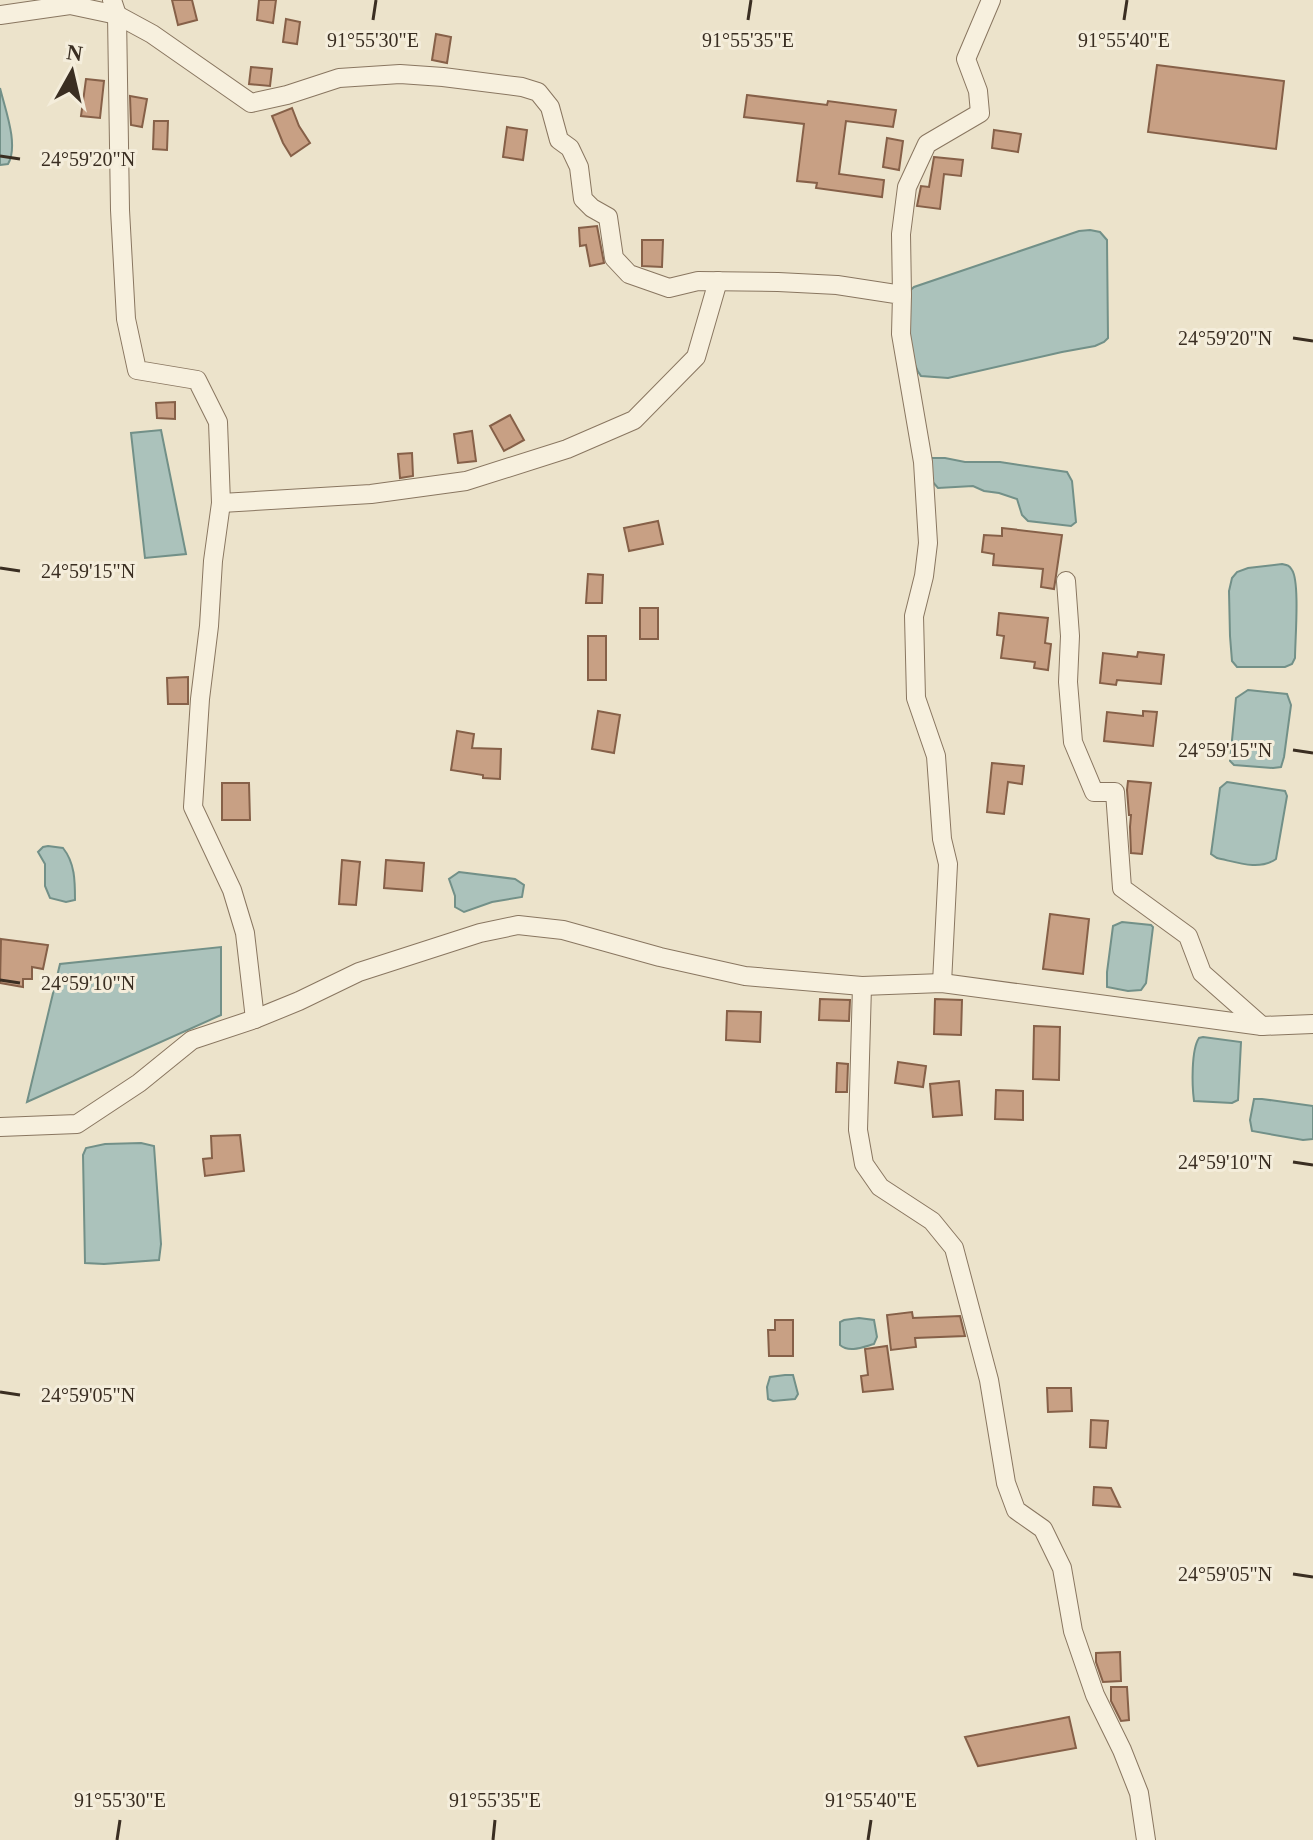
<svg xmlns="http://www.w3.org/2000/svg" width="1313" height="1840" viewBox="0 0 1313 1840" font-family="Georgia,serif">
	<rect width="100%" height="100%" fill="#ece3cb"/>
	<!-- water -->
	<g fill="#abc2bb" stroke="#729088" stroke-width="2">
		<path d="M0,88C5,109 19,145 8,164L0,165Z"/>
		<path d="M1090,230L1100,232L1107,240L1108,338L1104,342L1095,346L1062,352L948,378L921,376C908,360 908,321 906,300V294L914,287L1079,231Z"/>
		<path d="M161,430L186,554L145,558L131,433Z"/>
		<path d="M931,458H945L965,462H1000L1067,472L1072,481L1076,522L1071,526L1028,521L1022,515L1017,499L999,493L984,491L973,486L938,488L931,480Z"/>
		<path d="M1282,564C1287,565 1289,565 1292,570C1300,582 1295,641 1295,658L1292,664L1285,667H1237L1232,661L1230,636L1229,591L1232,578L1237,572L1248,568Z"/>
		<path d="M1248,690L1287,694L1291,705L1284,757L1281,767L1273,768L1234,765L1230,761L1236,698Z"/>
		<path d="M1227,782L1285,791L1287,796L1276,859C1259,871 1236,862 1217,858L1211,854L1220,788Z"/>
		<path d="M48,846L63,848C75,863 75,881 75,900L66,902L50,898L45,886V864L38,852L43,847Z"/>
		<path d="M459,872L515,879L524,885L522,897L492,902L464,912L455,907V896L449,879Z"/>
		<path d="M1122,922L1151,925L1153,927L1146,983L1141,990L1128,991L1107,987V972L1113,926Z"/>
		<path d="M221,947V1015L27,1102L60,964Z"/>
		<path d="M1203,1037L1241,1042L1238,1100L1232,1103L1194,1101C1192,1086 1191,1050 1199,1038Z"/>
		<path d="M1254,1099H1262L1313,1106V1139L1303,1140L1252,1131L1250,1120Z"/>
		<path d="M141,1143L154,1146L161,1244L159,1260L104,1264L85,1263L83,1155L86,1148L105,1144Z"/>
		<path d="M859,1318L874,1320L877,1337L874,1344C863,1347 849,1353 840,1345V1322L844,1320Z"/>
		<path d="M785,1375H793L798,1394L795,1399L773,1401L768,1399L767,1387L770,1377Z"/>
	</g>
	<!-- building -->
	<g fill="#c8a084" stroke="#866048" stroke-width="2">
		<path d="M172,0H192L197,20L178,25Z"/>
		<path d="M259,0H276L273,23L257,20Z"/>
		<path d="M286,19L300,22L297,44L283,42Z"/>
		<path d="M436,34L451,37L447,63L432,60Z"/>
		<path d="M1157,65L1284,81L1276,149L1148,132Z"/>
		<path d="M251,67L272,69L270,86L249,84Z"/>
		<path d="M86,79L104,81L100,118L81,116Z"/>
		<path d="M747,95L827,105L828,101L896,110L893,127L846,121L839,174L884,180L882,197L816,188L817,183L797,181L804,124L744,117Z"/>
		<path d="M130,96L147,99L142,127L131,125Z"/>
		<path d="M292,108L299,126L310,143L291,156L283,143L272,116Z"/>
		<path d="M154,121H168L167,150L153,149Z"/>
		<path d="M507,127L527,130L523,160L503,157Z"/>
		<path d="M994,130L1021,134L1018,152L992,148Z"/>
		<path d="M887,138L903,141L899,170L883,167Z"/>
		<path d="M934,157L963,160L961,176L944,174L940,209L917,206L921,186L929,187Z"/>
		<path d="M597,226L604,263L590,266L586,245L580,246L579,228Z"/>
		<path d="M642,240H663L662,267L642,266Z"/>
		<path d="M175,402V419L157,418L156,403Z"/>
		<path d="M510,415L524,440L504,451L490,426Z"/>
		<path d="M472,431L476,461L458,463L454,434Z"/>
		<path d="M412,453L413,476L400,478L398,454Z"/>
		<path d="M658,521L663,544L629,551L624,528Z"/>
		<path d="M1002,528L1062,535L1054,589L1041,587L1043,569L993,565L994,554L982,552L984,535L1002,536Z"/>
		<path d="M588,574L603,575L602,603H586Z"/>
		<rect x="640" y="608" width="18" height="31"/>
		<path d="M999,613L1048,618L1045,643L1051,644L1048,670L1034,668L1035,662L1001,658L1004,636L997,635Z"/>
		<rect x="588" y="636" width="18" height="44"/>
		<path d="M1138,652L1164,655L1161,684L1117,680L1116,685L1100,683L1103,653L1137,657Z"/>
		<path d="M188,677V704H168L167,678Z"/>
		<path d="M598,711L620,715L614,753L592,749Z"/>
		<path d="M1143,711L1157,712L1153,746L1104,741L1107,712L1143,716Z"/>
		<path d="M457,731L474,734L472,748L501,749L500,779L483,778V775L451,770Z"/>
		<path d="M992,763L1024,766L1022,784L1008,782L1004,814L987,812Z"/>
		<path d="M1128,781L1151,783L1142,854L1131,853L1130,827L1131,815H1129L1127,790Z"/>
		<path d="M222,783H249L250,820H222Z"/>
		<path d="M342,860L360,862L356,905L339,904Z"/>
		<path d="M386,860L424,863L422,891L384,888Z"/>
		<path d="M1050,914L1089,919L1083,974L1043,969Z"/>
		<path d="M1,939L48,945L43,969L32,967V979H23V987L0,983Z"/>
		<path d="M820,999L850,1000L849,1021L819,1020Z"/>
		<path d="M935,999L962,1000L961,1035L934,1034Z"/>
		<path d="M727,1011L761,1012L760,1042L726,1040Z"/>
		<path d="M1034,1026L1060,1027L1059,1080L1033,1079Z"/>
		<path d="M898,1062L926,1066L923,1087L895,1083Z"/>
		<path d="M837,1063L848,1064L847,1092H836Z"/>
		<path d="M959,1081L962,1115L933,1117L930,1084Z"/>
		<path d="M996,1090L1023,1091V1120L995,1119Z"/>
		<path d="M240,1135L244,1171L205,1176L203,1159L212,1158L211,1136Z"/>
		<path d="M912,1312L913,1318L960,1316L965,1336L915,1338L916,1347L891,1350L887,1315Z"/>
		<path d="M775,1320H793V1356H769L768,1330H775Z"/>
		<path d="M887,1346L893,1389L863,1392L861,1376L868,1375L865,1349Z"/>
		<path d="M1047,1388H1071L1072,1411L1048,1412Z"/>
		<path d="M1091,1420L1108,1421L1106,1448L1090,1447Z"/>
		<path d="M1094,1487L1111,1488L1120,1507L1093,1505Z"/>
		<path d="M1120,1652L1121,1681L1103,1682L1096,1662V1653Z"/>
		<path d="M1111,1687H1127L1129,1720L1121,1721L1111,1701Z"/>
		<path d="M1069,1717L1076,1748L978,1766L965,1737Z"/>
	</g>
	<g fill="none" stroke-linecap="round" stroke-linejoin="round">
		<!-- minor casing -->
		<g stroke="#897660" stroke-width="20">
			<g id="minor">
				<path d="M112,0L117,15L120,210L126,319L137,370L197,380L218,422L221,503L213,561L209,626L200,699L193,807L232,890L245,933L255,1019"/>
				<path d="M0,15L70,5L117,15L152,34L251,103L287,95L339,78L400,74L443,77L522,87L538,92L550,107L559,140L570,148L579,167L583,199L592,208L608,217L614,258L629,274L669,288L698,281L778,282L837,285L902,295L901,334L923,462L928,543L924,576L914,616L916,698L936,756L942,839L948,864L942,983"/>
				<path d="M902,295L901,234L907,187L927,144L980,113L978,91L966,59L991,0"/>
				<path d="M221,503L371,494L466,481L567,449L634,420L696,357L718,281"/>
				<path d="M1066,581L1070,636L1068,682L1073,742L1094,792H1115L1122,888L1188,936L1202,973L1262,1026"/>
				<path d="M862,986L858,1130L864,1164L880,1187L932,1221L954,1248L989,1380L1006,1483L1016,1510L1043,1529L1062,1568L1073,1631L1095,1695L1122,1750L1139,1793L1146,1840"/>
				<path d="M0,1127L77,1124L139,1083L192,1040L255,1019L299,1001L359,972L480,933L518,925L563,930L660,957L745,976L862,986L942,983L1262,1026L1313,1024"/>
			</g>
		</g>
		<!-- minor -->
		<use href="#minor" stroke="#f7f0de" stroke-width="18"/>
	</g>
	<!-- ticks -->
	<path fill="none" stroke="#3a2e22" stroke-width="3" d="M373,20L376,0M748,20L751,0M1124,20L1127,0M0,156L20,159M1293,338L1313,341M0,568L20,571M1293,750L1313,753M0,980L20,983M1293,1162L1313,1165M0,1392L20,1395M1293,1574L1313,1577M117,1840L120,1820M493,1840L495,1820M868,1840L871,1820"/>
	<g font-size="20" text-anchor="middle" fill="#3a2e22" stroke="#f4eddb" stroke-width="6" stroke-linejoin="round" paint-order="stroke">
		<text x="373" y="47">91°55'30"E</text>
		<text x="748" y="47">91°55'35"E</text>
		<text x="1124" y="47">91°55'40"E</text>
		<text x="88" y="166">24°59'20"N</text>
		<text x="1225" y="345">24°59'20"N</text>
		<text x="88" y="578">24°59'15"N</text>
		<text x="1225" y="757">24°59'15"N</text>
		<text x="88" y="990">24°59'10"N</text>
		<text x="1225" y="1169">24°59'10"N</text>
		<text x="88" y="1402">24°59'05"N</text>
		<text x="1225" y="1581">24°59'05"N</text>
		<text x="120" y="1807">91°55'30"E</text>
		<text x="495" y="1807">91°55'35"E</text>
		<text x="871" y="1807">91°55'40"E</text>
	</g>
	<!-- north arrow -->
	<g transform="translate(72 72) rotate(8)" stroke="#f4eddb" stroke-width="6" paint-order="stroke">
	<path d="M0-6L14 30L0 20L-14 30Z" fill="#3a2e22"/>
	<text y="-12" font-size="22" font-weight="bold" text-anchor="middle" fill="#3a2e22">N</text>
	</g>
</svg>
